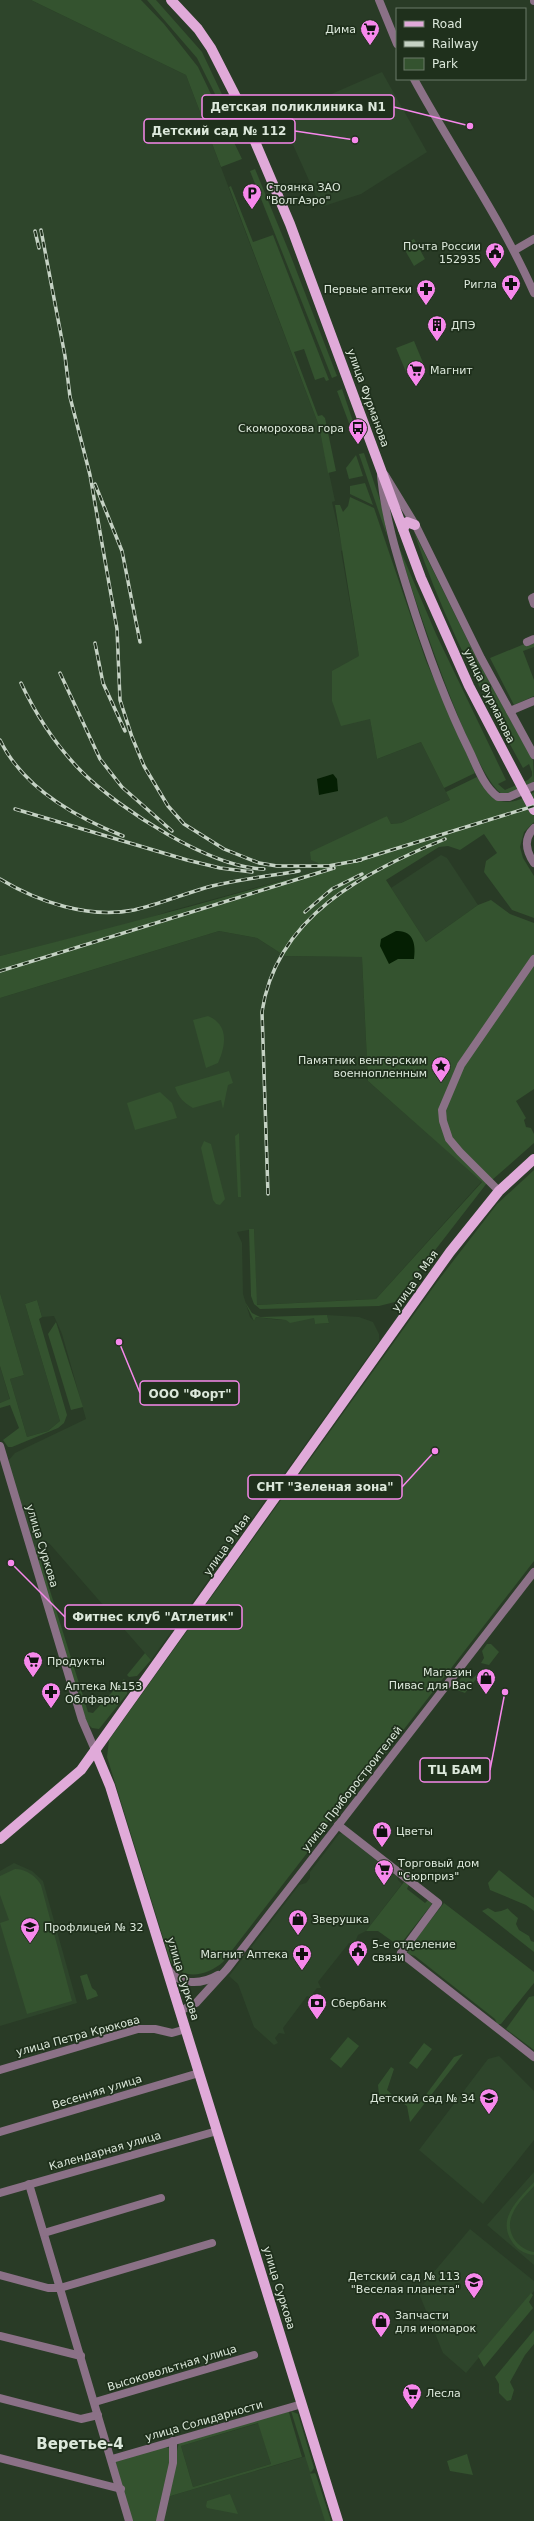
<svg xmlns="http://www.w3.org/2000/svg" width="534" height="2521" viewBox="0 0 534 2521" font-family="'DejaVu Sans',sans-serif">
	<rect width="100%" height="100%" fill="#293b26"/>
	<!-- built -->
	<g fill="#2e452b">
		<path d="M0,0H31L186,75L319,426L335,501L332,502L343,550L341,551L377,759L421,742L450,800L401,823L391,824L387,816L318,863L320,870L170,911L134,923L0,956Z"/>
		<path d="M382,72L427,152L361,194L321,207L285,127L287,121L302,112L313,102Z"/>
		<path d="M441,855L447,858L478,905L426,942L391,888Z"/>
		<path d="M219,931L257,938L285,956L362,957L368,1081L482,1181L376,1299L256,1305L254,1229L237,1232L242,1243L243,1294L250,1317L254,1321L256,1317L280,1320L314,1318L315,1324L329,1323L327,1315L359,1317L373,1322L379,1334V1341L151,1660L49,1543L33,1547L8,1461L15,1453L86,1419L62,1334L54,1316L42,1317L37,1300L25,1304L60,1421L48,1431L27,1437L10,1379L24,1375L0,1293V998Z"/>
		<path d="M0,1366L10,1400L0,1403Z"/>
		<path d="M343,1833L394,1875L397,1874L398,1880L402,1884L366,1931L358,1935L354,1945L349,1943L318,1982L321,1988H317L313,1993V1998L307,1996L283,2028L285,2034L279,2033L275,2038L278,2043L274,2045L254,2027L238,1984L229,1976L299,1885L306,1883L310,1878V1872L339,1834Z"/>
		<path d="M14,1863L32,1871L43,1881L77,2003L0,2026V1871Z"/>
		<path d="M499,2056L534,2091V2140L483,2204L419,2150L488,2059Z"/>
		<path d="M534,2172V2265L487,2225Z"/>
		<path d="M470,2229L534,2281V2291L466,2373L443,2353L418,2291Z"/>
		<path d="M259,2423L271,2464L193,2487L181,2446Z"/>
		<path d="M310,2455L314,2468L311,2473L316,2475L331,2521H162L167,2497Z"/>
	</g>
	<!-- green -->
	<g fill="#34532f" fill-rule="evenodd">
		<path d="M31,0H141L164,24L198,67L242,159L221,167L186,75Z"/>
		<path d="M147,0H156L202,52L235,122L230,124L197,58Z"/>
		<path d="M255,169L290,254L337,376L332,378L250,171Z"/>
		<path d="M231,186L253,242L273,235L329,380L326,381L324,377L315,380L304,349L294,352L318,416L322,415L325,418L336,471L328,473L319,426L229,187Z"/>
		<path d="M414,239L425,259L414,266L402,245Z"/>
		<path d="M414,341L424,365L406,372L396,348Z"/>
		<path d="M342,389L357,433L353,434L337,391Z"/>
		<path d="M364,453L382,506L387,536L359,454Z"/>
		<path d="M356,455L363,476L349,479L346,468Z"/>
		<path d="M365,483L373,505L350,494V486Z"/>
		<path d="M350,497L374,508L426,661L475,773L444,788L421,742L377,759L370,719L341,726L332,701V671L359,656L335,505H340L343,512L348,506Z"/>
		<path d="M414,532L477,659L533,760L534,781L531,784L504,795C473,783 409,580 396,540L436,634L506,780L498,784L505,790L528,780L532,776V772L529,764L523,768C481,693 441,614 414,532Z"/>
		<path d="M534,640V647L523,651L534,680V696L514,705L490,658Z"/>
		<path d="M477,777C494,803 505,810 534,792V822L524,832L520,847L523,858L534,876V918L512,910L484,872L486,861L497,853L484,834L460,850L448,846L439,847L386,880L426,942L478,905L491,900L510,914L534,923V955L459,1064L441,1122L487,1183L395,1302L379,1306L260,1309L254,1304L251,1296L249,1229H254L257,1305L376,1299L482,1182L368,1081L362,957L285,956L257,938L219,931L0,998V956C107,929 213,901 320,870L318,863L311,860L310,852L387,816L391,824L401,823L450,800L446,792Z"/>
		<path d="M534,963V1089L516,1101L526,1118L524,1120L526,1127L531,1128L534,1134V1143L492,1180L451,1138L444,1110L462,1066Z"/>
		<path d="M208,1016C229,1025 226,1045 218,1063L206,1068L193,1020Z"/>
		<path d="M229,1071L233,1083L228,1085L223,1109L221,1100L193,1108C184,1103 178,1097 175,1087Z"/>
		<path d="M160,1092L172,1103L177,1118L135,1130L127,1103Z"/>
		<path d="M239,1133L241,1197H238L235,1136Z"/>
		<path d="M204,1141L211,1144L225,1199L220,1205L216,1204L213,1200L201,1148Z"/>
		<path d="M534,1170V1561L340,1812L337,1810L319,1833L321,1835L223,1962C207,1976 182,1982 170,1960L107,1757L109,1740L437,1282L497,1204Z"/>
		<path d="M0,1293L24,1375L10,1379L27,1437L48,1431L60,1421L25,1304L37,1300L42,1317L39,1319L67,1415L64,1423L58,1428L12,1447H8L3,1440L19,1428L10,1405L0,1408V1403L10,1399L0,1366Z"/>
		<path d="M245,1302L252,1313L260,1317L327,1315L329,1323L315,1324L314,1318L290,1323L286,1320L256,1317L254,1321Z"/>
		<path d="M56,1322L83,1407L71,1410L48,1334Z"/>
		<path d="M36,1546L88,1712L93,1713L124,1679L128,1687L127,1694L99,1729L92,1728L86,1722L33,1547Z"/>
		<path d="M487,1644H491L499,1652L489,1665L481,1663L484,1658L482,1651Z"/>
		<path d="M145,1653L151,1660L137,1676L129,1677L127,1675Z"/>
		<path d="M477,1674V1678L465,1693L457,1690L455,1685L463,1676L472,1679Z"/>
		<path d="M15,1869C26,1869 36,1876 41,1885L72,2001L27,2014L0,1923L9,1920L0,1895V1876Z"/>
		<path d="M499,1870L534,1898V1911L526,1905L490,1890L488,1883Z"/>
		<path d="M404,1882L409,1884L407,1889L425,1903L428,1900L432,1904L399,1946L378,1931H366Z"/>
		<path d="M444,1903L534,1972V1983L501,2024H497L495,2019L415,1956L408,1954L407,1950Z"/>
		<path d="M488,1908L495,1912C515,1910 500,1903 518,1918L516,1924L519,1930L529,1936L531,1941L534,1942V1952L482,1911Z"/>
		<path d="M87,1974L92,1988L96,1991L98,1996L87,2000L80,1976Z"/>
		<path d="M534,1996V2050L506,2029L529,1997Z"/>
		<path d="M348,2037L359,2046L341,2068L330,2059Z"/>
		<path d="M424,2043L432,2049L417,2069L409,2063Z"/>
		<path d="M463,2054L411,2121L410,2122L407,2106L404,2104L410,2099L419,2104L454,2057Z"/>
		<path d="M391,2067L394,2069L387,2090L395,2097L385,2101L379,2095L378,2085Z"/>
		<path d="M534,2182V2186C527,2194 517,2203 513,2213C504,2230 516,2249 534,2252V2255C524,2254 516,2249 511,2240C497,2217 520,2198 534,2182Z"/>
		<path d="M531,2293L533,2295L529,2302L533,2308L484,2367L478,2356Z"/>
		<path d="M534,2330V2344L525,2355L510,2382L514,2390L511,2400L507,2401L499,2393V2384L495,2377Z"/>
		<path d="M288,2409L302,2457L167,2497L179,2442ZM258,2423L271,2464L193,2487L181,2446Z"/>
		<path d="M291,2411L298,2414L314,2468L312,2471L310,2472Z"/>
		<path d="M165,2447L169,2448L172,2452L157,2521H132L115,2461Z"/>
		<path d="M467,2454L473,2475L450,2471L447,2461Z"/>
		<path d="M315,2473L316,2475L331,2521H325L310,2474Z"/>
		<path d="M230,2494L238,2514L207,2508L206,2506L207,2501Z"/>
	</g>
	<!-- water -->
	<g fill="#051f03">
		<path d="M333,774L337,779L338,791L319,795L317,779Z"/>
		<path d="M396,931C414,930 416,945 414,959H398L389,964L380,946L381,939Z"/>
	</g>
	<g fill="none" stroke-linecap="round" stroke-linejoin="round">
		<!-- minor -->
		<g stroke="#8b7187" stroke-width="8">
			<path d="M379,0L397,44"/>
			<path d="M534,0V1"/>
			<path d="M414,79C453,151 501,218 534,293"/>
			<path d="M515,250L534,239"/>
			<path d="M385,475L416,526L481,658L534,755"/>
			<path d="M381,476C385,516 396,553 408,591C425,646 444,700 470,752C477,767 484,787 498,797H509L534,786"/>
			<path d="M534,597L532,598L534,604"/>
			<path d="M527,642L534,639"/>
			<path d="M510,711L534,701"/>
			<path d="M534,828C523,839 526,851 534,863"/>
			<path d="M499,1191L460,1152L449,1139L443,1121L442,1110L461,1065L534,959"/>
			<path d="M0,1446L82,1720L95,1750"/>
			<path d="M338,1825L438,1903L401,1953L534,2057"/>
			<path d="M167,1967C177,1986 201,1985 218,1975"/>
			<path d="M180,2011L196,2003L227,1969L534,1572"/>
			<path d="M0,2070L138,2029H155L172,2033L186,2029"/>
			<path d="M0,2132L199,2073"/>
			<path d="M29,2184L129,2521"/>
			<path d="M0,2193L217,2131"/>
			<path d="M44,2233L161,2198"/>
			<path d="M0,2275L48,2288H60L212,2243"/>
			<path d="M0,2336L81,2356"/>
			<path d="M0,2398L81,2419L98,2415"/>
			<path d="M95,2402L254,2355"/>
			<path d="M0,2458L121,2489"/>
			<path d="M112,2459L302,2404"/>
			<path d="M160,2521L173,2463V2441"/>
		</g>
		<!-- major -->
		<g stroke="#e0aad9" stroke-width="10">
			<path d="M171,0L198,29L211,48L236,97L290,224L421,578L469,686L534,810"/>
			<path d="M403,529L407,522L415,525"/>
			<path d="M95,1750L110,1786L338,2521"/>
			<path d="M0,1839L81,1770L450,1252L499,1191L534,1159"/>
		</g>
		<!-- rail casing -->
		<g stroke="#c5d2c4" stroke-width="3.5">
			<g id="rail">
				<path d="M41,230L65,356L70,397L90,475L117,629L120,700L132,737L144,766L168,806L184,824L224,849L259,863L277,866H328L361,860"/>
				<path d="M35,231L39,248"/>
				<path d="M95,484L122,551L140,642"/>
				<path d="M95,643L103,683L125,731"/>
				<path d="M60,673L100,759L122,787L172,831"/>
				<path d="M21,683C36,715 58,748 83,773C121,810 211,868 264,869"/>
				<path d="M0,740C23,788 75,817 123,836"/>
				<path d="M15,809L187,860L220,868L252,872"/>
				<path d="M356,861L534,806"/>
				<path d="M0,879C38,902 89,919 134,910C160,904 186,893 212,886C240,879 270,876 299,871"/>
				<path d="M305,912L332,889L362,874"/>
				<path d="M0,971L334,868"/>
				<path d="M268,1194L262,1012C276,916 365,872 445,839"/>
			</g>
		</g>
		<!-- rail -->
		<use href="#rail" stroke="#1f301c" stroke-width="2" stroke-dasharray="6" stroke-linecap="butt"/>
	</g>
	<!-- icons -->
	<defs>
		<g id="supermarket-pin" transform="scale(1)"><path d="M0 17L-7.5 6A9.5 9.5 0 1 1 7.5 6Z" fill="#f788ec" stroke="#1f301c"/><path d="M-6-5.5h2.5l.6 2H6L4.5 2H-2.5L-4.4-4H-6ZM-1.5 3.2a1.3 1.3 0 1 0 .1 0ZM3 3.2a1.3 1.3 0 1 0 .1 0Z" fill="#111"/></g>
		<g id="parking-pin" transform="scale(1)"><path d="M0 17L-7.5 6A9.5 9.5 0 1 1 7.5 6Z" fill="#f788ec" stroke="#1f301c"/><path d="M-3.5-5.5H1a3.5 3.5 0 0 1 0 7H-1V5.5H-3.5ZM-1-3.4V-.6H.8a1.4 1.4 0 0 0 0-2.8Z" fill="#111"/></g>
		<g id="civic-pin" transform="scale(1)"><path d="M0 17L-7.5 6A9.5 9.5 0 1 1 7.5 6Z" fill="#f788ec" stroke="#1f301c"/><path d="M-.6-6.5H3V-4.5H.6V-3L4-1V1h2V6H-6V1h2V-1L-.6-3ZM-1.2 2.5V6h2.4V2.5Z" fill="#111"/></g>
		<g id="pharmacy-pin" transform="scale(1)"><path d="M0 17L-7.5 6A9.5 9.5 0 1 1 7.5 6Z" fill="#f788ec" stroke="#1f301c"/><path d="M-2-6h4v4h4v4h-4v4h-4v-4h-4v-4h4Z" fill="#111"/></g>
		<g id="building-pin" transform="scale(1)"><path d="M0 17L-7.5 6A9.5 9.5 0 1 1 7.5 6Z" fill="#f788ec" stroke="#1f301c"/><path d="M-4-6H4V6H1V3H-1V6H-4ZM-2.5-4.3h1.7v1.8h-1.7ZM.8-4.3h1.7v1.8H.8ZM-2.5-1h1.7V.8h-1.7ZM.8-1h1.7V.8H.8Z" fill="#111"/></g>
		<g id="bus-pin" transform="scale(1)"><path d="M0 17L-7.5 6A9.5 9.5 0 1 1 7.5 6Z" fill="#f788ec" stroke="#1f301c"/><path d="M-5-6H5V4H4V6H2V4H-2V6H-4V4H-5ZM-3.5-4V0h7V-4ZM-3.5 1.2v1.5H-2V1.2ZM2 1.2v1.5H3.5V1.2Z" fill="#111"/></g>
		<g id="sight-pin" transform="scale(1)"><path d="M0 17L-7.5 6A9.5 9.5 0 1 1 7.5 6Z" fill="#f788ec" stroke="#1f301c"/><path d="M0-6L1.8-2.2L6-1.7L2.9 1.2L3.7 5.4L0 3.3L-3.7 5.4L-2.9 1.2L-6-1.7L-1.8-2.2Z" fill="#111"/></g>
		<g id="shop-pin" transform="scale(1)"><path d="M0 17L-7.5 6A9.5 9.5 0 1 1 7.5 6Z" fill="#f788ec" stroke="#1f301c"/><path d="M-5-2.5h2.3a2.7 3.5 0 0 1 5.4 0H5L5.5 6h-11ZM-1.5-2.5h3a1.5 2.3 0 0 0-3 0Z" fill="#111"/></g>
		<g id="university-pin" transform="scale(1)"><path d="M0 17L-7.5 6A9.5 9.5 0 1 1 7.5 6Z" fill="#f788ec" stroke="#1f301c"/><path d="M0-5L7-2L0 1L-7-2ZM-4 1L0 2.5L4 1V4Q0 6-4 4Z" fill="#111"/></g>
		<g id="bank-pin" transform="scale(1)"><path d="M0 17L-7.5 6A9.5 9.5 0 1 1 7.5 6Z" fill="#f788ec" stroke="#1f301c"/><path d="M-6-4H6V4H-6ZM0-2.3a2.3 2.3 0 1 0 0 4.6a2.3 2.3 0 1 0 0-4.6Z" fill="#111"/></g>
		<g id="school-pin" transform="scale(1)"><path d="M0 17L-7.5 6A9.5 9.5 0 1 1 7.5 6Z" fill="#f788ec" stroke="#1f301c"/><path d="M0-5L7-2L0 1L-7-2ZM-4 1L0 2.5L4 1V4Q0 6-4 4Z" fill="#111"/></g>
	</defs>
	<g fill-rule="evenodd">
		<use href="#supermarket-pin" x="370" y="29"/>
		<use href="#parking-pin" x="252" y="193"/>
		<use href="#civic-pin" x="495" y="252"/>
		<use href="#pharmacy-pin" x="511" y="284"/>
		<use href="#pharmacy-pin" x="426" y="289"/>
		<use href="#building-pin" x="437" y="325"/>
		<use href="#supermarket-pin" x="416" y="370"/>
		<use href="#bus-pin" x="358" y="428"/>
		<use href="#sight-pin" x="441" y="1066"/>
		<use href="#supermarket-pin" x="33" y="1661"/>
		<use href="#shop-pin" x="486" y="1678"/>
		<use href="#pharmacy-pin" x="51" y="1692"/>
		<use href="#shop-pin" x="382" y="1831"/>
		<use href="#supermarket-pin" x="384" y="1869"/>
		<use href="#shop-pin" x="298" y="1919"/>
		<use href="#university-pin" x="30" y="1927"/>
		<use href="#civic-pin" x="358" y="1950"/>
		<use href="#pharmacy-pin" x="302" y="1954"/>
		<use href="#bank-pin" x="317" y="2003"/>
		<use href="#school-pin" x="489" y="2098"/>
		<use href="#school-pin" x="474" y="2282"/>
		<use href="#shop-pin" x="381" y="2321"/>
		<use href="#supermarket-pin" x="412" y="2393"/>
	</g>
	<g text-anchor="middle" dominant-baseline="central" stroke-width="3.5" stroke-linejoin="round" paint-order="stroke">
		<!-- poi labels -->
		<g font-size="11" fill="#dce8db" stroke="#1f301c" text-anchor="start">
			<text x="356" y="29" text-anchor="end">Дима</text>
			<text x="266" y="187">Стоянка ЗАО<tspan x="266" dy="13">"ВолгАэро"</tspan></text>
			<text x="481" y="246" text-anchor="end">Почта России<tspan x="481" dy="13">152935</tspan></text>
			<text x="497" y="284" text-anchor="end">Ригла</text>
			<text x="412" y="289" text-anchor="end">Первые аптеки</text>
			<text x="451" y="325">ДПЭ</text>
			<text x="430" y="370">Магнит</text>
			<text x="344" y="428" text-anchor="end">Скоморохова гора</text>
			<text x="427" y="1060" text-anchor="end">Памятник венгерским<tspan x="427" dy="13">военнопленным</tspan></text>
			<text x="47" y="1661">Продукты</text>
			<text x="472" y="1672" text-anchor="end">Магазин<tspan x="472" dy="13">Пивас для Вас</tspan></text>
			<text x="65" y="1686">Аптека №153<tspan x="65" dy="13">Облфарм</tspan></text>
			<text x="396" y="1831">Цветы</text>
			<text x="398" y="1863">Торговый дом<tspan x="398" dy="13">"Сюрприз"</tspan></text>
			<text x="312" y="1919">Зверушка</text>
			<text x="44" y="1927">Профлицей № 32</text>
			<text x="372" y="1944">5-е отделение<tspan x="372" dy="13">связи</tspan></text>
			<text x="288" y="1954" text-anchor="end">Магнит Аптека</text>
			<text x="331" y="2003">Сбербанк</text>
			<text x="475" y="2098" text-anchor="end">Детский сад № 34</text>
			<text x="460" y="2276" text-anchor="end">Детский сад № 113<tspan x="460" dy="13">"Веселая планета"</tspan></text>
			<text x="395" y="2315">Запчасти<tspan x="395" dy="13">для иномарок</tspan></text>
			<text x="426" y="2393">Лесла</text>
		</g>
		<!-- street labels -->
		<g font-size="11" fill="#dce8db" stroke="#1f301c">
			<text transform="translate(368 398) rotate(70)">улица Фурманова</text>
			<text transform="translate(489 696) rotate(64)">улица Фурманова</text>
			<text transform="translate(415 1281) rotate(-55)">улица 9 Мая</text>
			<text transform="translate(227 1545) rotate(-55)">улица 9 Мая</text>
			<text transform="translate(42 1546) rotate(73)">улица Суркова</text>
			<text transform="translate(352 1789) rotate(-52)">улица Приборостроителей</text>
			<text transform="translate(183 1979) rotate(73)">улица Суркова</text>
			<text transform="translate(78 2036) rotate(-15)">улица Петра Крюкова</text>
			<text transform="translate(97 2092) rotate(-17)">Весенняя улица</text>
			<text transform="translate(105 2151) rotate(-16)">Календарная улица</text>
			<text transform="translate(279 2288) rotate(73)">улица Суркова</text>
			<text transform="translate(172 2368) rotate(-17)">Высоковольтная улица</text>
			<text transform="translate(204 2421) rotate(-16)">улица Солидарности</text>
		</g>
		<!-- district labels -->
		<g font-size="15" font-weight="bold" fill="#dce8db" stroke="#1f301c">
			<text x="80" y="2444">Веретье-4</text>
		</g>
	</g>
	<!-- callouts -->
	<path fill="none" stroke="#f788ec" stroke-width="1.5" d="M470 126L394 107M355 140L295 131M119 1342L140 1393M435 1451L402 1487M11 1563L65 1617M505 1692L490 1770"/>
	<g fill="#f788ec" stroke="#1f301c" stroke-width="1.5">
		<circle cx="470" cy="126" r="4"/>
		<circle cx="355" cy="140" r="4"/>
		<circle cx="119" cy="1342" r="4"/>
		<circle cx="435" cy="1451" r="4"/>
		<circle cx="11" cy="1563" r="4"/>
		<circle cx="505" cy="1692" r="4"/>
	</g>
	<g fill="#1f301c" stroke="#f788ec" stroke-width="1.5">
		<rect x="202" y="95" width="192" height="24" rx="4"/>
		<rect x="144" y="119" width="151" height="24" rx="4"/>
		<rect x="140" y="1381" width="99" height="24" rx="4"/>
		<rect x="248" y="1475" width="154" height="24" rx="4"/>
		<rect x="65" y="1605" width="177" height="24" rx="4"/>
		<rect x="420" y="1758" width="70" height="24" rx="4"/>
	</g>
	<g font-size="12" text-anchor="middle" font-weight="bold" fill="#dce8db">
		<text x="298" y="111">Детская поликлиника N1</text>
		<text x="219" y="135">Детский сад № 112</text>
		<text x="190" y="1398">ООО "Форт"</text>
		<text x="325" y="1491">СНТ "Зеленая зона"</text>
		<text x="153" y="1621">Фитнес клуб "Атлетик"</text>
		<text x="455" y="1774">ТЦ БАМ</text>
	</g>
	<!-- legend -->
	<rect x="396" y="8" width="130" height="72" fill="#1f301c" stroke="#6b7a68"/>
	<rect x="404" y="21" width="20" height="6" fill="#e0aad9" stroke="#6b7a68"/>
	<text x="432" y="28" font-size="12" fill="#dce8db">Road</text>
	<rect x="404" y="41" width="20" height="6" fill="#c5d2c4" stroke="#6b7a68"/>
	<text x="432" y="48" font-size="12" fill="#dce8db">Railway</text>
	<rect x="404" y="58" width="20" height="12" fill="#34532f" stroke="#6b7a68"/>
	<text x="432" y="68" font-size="12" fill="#dce8db">Park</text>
</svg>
